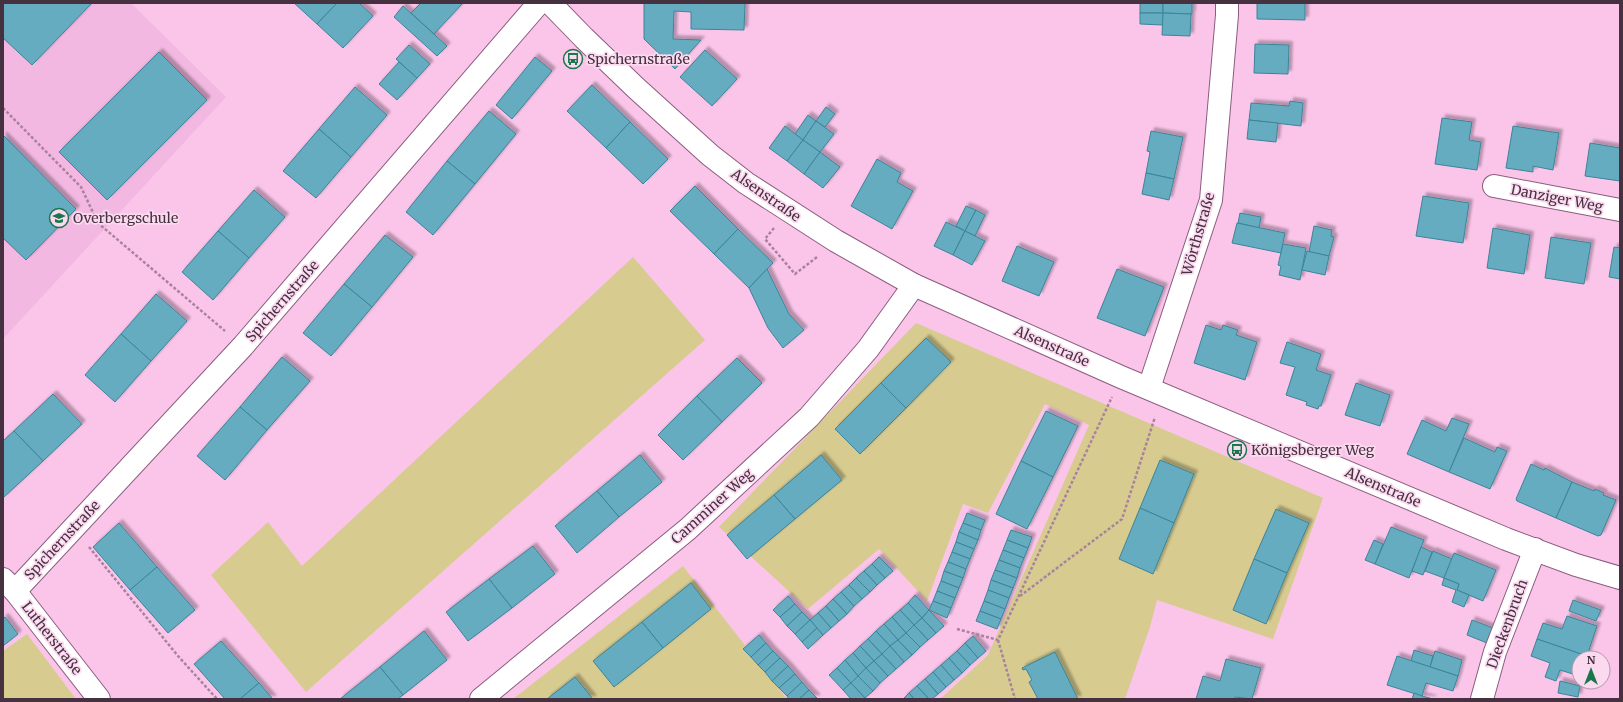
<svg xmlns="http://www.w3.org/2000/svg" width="1623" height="702" viewBox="0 0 1623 702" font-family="Merriweather,serif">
	<defs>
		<filter id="shadow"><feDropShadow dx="3.5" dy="-3.5" stdDeviation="1" flood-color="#0004"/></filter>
	</defs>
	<rect width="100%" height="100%" fill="#fbc5ea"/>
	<!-- built -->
	<path fill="#f3b8e2" d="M3,3H131L226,97L3,339Z"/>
	<!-- green -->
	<g fill="#d7cb90">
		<path d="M633,257L705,340L306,692L211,575L268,522L302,566Z"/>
		<path d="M916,323L1323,498L1273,639L1157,600L1150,627L1125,699H940L988,655L1089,425L1045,404L988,513L963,504L927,601L879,549L808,609L719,527Z"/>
		<path d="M683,566L787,699H513Z"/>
		<path d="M27,634L76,699H3V651Z"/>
	</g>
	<!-- building -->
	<g fill="#65acc0" stroke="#3c8498" filter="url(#shadow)">
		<path d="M3,3H92L32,65L3,38Z"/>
		<path d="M294,3H337L317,24Z"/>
		<path d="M337,3H359L373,16L343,48L317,24Z"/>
		<path d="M421,3H463L434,34L411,13Z"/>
		<path d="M644,3H745L744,30L691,29V12L674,11L673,39L701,40L675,69L644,39Z"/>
		<rect x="1140" y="3" width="23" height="10"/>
		<path d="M1163,3H1192V14L1163,13Z"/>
		<path d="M1257,3H1305V20L1257,19Z"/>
		<path d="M403,6L447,46L437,56L394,17Z"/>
		<path d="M1140,13H1163V25L1140,24Z"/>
		<path d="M1163,13L1191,14L1190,36L1162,35Z"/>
		<path d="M1255,44L1289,45L1288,74L1254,73Z"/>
		<path d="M409,45L430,64L417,78L396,59Z"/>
		<path d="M705,50L737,79L712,106L680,77Z"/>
		<path d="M159,52L207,100L107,200L59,152Z"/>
		<path d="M535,57L552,71L512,119L496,105Z"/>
		<path d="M399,62L417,78L397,100L379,84Z"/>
		<path d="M592,85L630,122L606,148L567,111Z"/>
		<path d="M355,87L387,115L351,157L319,129Z"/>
		<path d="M1290,101L1303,103L1301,126L1249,120L1251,103L1289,106Z"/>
		<path d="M826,107L835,114L825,127L816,121Z"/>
		<path d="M489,111L516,134L475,184L447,161Z"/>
		<path d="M808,115L816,121L803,140L795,134Z"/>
		<path d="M1442,118L1472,122L1469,140L1481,142L1477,170L1435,164Z"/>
		<path d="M1249,120L1278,123L1276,142L1247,139Z"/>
		<path d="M816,121L834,134L820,152L803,140Z"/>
		<path d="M630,122L668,159L643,184L606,148Z"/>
		<path d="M785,126L803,140L787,161L769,148Z"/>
		<path d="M1513,126L1559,133L1553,170L1533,166V172L1506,168Z"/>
		<path d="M319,129L351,157L316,198L283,171Z"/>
		<path d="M1151,131L1183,137L1174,179L1146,173L1150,152L1147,151Z"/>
		<path d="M3,135L76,209L26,260L3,238Z"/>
		<path d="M803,140L820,152L804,174L787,161Z"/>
		<path d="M1590,143L1620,148V181L1585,176Z"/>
		<path d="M820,152L840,167L823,188L804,174Z"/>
		<path d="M877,159L901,173L897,182L913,191L892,229L851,206Z"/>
		<path d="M447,161L475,184L433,235L406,212Z"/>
		<path d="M1146,173L1174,179L1169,200L1142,194Z"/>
		<path d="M695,186L738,229L714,254L670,211Z"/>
		<path d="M254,190L285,217L249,258L218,231Z"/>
		<path d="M1423,196L1469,203L1463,243L1416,236Z"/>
		<path d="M966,206L976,210L965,231L956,226Z"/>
		<path d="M976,210L985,215L975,236L965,231Z"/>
		<path d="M1240,213L1261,217L1259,228L1238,223Z"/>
		<path d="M946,222L965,231L953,255L934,246Z"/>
		<path d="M1237,223L1285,233L1281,253L1232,243Z"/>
		<path d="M1314,226L1332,230L1331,236L1334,237L1329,256L1309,252Z"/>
		<path d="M1493,228L1530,235L1524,274L1487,268Z"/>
		<path d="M738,229L773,263L749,288L714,254Z"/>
		<path d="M218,231L249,258L213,300L182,272Z"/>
		<path d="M965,231L985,241L972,265L953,255Z"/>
		<path d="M385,235L413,257L372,307L344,284Z"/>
		<path d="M1551,237L1591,243L1584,284L1545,278Z"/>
		<path d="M1283,244L1306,248L1300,280L1279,275L1281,266L1278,265Z"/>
		<path d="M1017,246L1054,262L1039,296L1002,281Z"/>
		<path d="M1614,247L1620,248V279L1609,277Z"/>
		<path d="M1307,251L1329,256L1325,275L1302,270Z"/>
		<path d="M767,269L789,314L804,330L783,348L768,328L749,288Z"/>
		<path d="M1117,269L1164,287L1145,336L1097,318Z"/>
		<path d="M344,284L372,307L331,356L303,333Z"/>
		<path d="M156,294L187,321L151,361L121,334Z"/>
		<path d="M1206,325L1221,330L1223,325L1238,330L1236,335L1257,342L1245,380L1194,363Z"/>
		<path d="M121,334L151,361L115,402L85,375Z"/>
		<path d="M926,338L951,362L906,408L881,383Z"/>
		<path d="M1287,342L1321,354L1316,370L1331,375L1321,406H1319L1318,409L1306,405L1307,402L1286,395L1295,367L1280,363Z"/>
		<path d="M282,357L310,381L267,430L240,407Z"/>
		<path d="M737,358L762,383L722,422L697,396Z"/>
		<path d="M881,383L906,408L860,454L835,429Z"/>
		<path d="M1356,383L1390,395L1380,426L1345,415Z"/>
		<path d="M53,394L82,424L43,461L14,431Z"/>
		<path d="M697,396L722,422L683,460L658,435Z"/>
		<path d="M240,407L267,430L225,480L197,456Z"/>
		<path d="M1046,411L1078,426L1053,477L1021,461Z"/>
		<path d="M1452,418L1469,424L1449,472L1407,454L1422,420L1446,431Z"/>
		<path d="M14,431L43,461L3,498V441Z"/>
		<path d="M1464,438L1495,452L1497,447L1507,451L1490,489L1449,472Z"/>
		<path d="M640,455L662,482L619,517L597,491Z"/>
		<path d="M821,455L842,480L795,519L774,495Z"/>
		<path d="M1160,460L1194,474L1174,523L1140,508Z"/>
		<path d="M1021,461L1053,477L1027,529L996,514Z"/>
		<path d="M1531,464L1544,470L1545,468L1572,482L1556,518L1517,501L1516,499Z"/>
		<path d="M1572,482L1594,491L1595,489L1604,493L1603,495L1616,500L1601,535L1598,536L1556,518Z"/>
		<path d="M597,491L619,517L577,553L555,526Z"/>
		<path d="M774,495L795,519L747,559L727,535Z"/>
		<path d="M1140,508L1174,523L1153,574L1119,559Z"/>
		<path d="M1276,509L1309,523L1287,573L1254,559Z"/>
		<path d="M967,513L985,520L981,530L963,523Z"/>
		<path d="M119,523L157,567L130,590L93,547Z"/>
		<path d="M963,523L981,530L978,540L959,532Z"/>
		<path d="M1391,527L1424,540L1409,578L1375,564Z"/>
		<path d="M1011,530L1032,537L1028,548L1007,540Z"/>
		<path d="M959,532L978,540L974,549L956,542Z"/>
		<path d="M1007,540L1028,548L1024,558L1003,550Z"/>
		<path d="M1374,540L1383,544L1375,564L1365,560Z"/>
		<path d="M956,542L974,549L970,559L952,552Z"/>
		<path d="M533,546L555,574L512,608L489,579Z"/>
		<path d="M1421,547L1432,552L1423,575L1412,571Z"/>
		<path d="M1003,550L1024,558L1020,568L999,560Z"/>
		<path d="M1433,551L1452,559L1444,578L1425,571Z"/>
		<path d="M952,552L970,559L966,569L948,562Z"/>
		<path d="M1454,553L1496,570L1483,601L1457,590L1459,584L1444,578Z"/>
		<path d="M879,557L893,571L885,578L872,564Z"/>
		<path d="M1254,559L1287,573L1266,624L1233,610Z"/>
		<path d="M999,560L1020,568L1017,578L995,570Z"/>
		<path d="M948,562L966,569L963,578L944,571Z"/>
		<path d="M872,564L885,578L877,585L864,571Z"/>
		<path d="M157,567L195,610L168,633L130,590Z"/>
		<path d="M995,570L1017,578L1013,588L991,580Z"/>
		<path d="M864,571L877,585L870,592L856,578Z"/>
		<path d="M944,571L963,578L959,588L941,581Z"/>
		<path d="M856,578L870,592L862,599L849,585Z"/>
		<path d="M1444,578L1459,584L1457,590L1469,595L1464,607L1452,602L1456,590L1442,585Z"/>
		<path d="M489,579L512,608L468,641L446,612Z"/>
		<path d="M991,580L1013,588L1009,598L988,590Z"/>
		<path d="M941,581L959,588L955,598L937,591Z"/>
		<path d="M691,583L711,609L663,648L642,622Z"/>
		<path d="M849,585L862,599L854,606L841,592Z"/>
		<path d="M988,590L1009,598L1005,609L984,601Z"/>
		<path d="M937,591L955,598L951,608L933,601Z"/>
		<path d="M841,592L854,606L847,614L833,599Z"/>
		<path d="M915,595L929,610L922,618L908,603Z"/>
		<path d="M788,596L795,604L780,617L773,610Z"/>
		<path d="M833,599L847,614L839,621L826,606Z"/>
		<path d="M1573,600L1601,610L1596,621L1569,611Z"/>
		<path d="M933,601L951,608L947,618L929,610Z"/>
		<path d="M984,601L1005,609L1001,619L980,611Z"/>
		<path d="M908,603L922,618L914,625L900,610Z"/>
		<path d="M795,604L802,612L787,626L780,617Z"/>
		<path d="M826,606L839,621L831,628L818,613Z"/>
		<path d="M900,610L914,625L906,633L892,617Z"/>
		<path d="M929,610L944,626L936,633L922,618Z"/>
		<path d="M980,611L1001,619L997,629L976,621Z"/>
		<path d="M802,612L810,620L795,634L787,626Z"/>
		<path d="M818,613L831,628L823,635L810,620Z"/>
		<path d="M1567,616L1597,626L1587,656L1537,639L1543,623L1562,629Z"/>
		<path d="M5,617L18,634L3,646V618Z"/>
		<path d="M892,617L906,633L898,640L884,624Z"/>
		<path d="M922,618L936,633L928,640L914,625Z"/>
		<path d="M810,620L817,628L802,642L795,634Z"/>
		<path d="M1472,620L1493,628L1487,643L1467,635Z"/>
		<path d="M642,622L663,648L614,687L593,661Z"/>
		<path d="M884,624L898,640L890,646L876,631Z"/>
		<path d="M914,625L928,640L920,647L906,633Z"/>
		<path d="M817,628L823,635L808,649L802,642Z"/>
		<path d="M424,631L447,660L403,695L380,667Z"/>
		<path d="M876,631L890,646L882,654L868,639Z"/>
		<path d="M906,633L920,647L912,655L898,640Z"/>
		<path d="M759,635L766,643L751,657L743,649Z"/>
		<path d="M973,636L986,651L978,658L965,643Z"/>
		<path d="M868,639L882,654L874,661L860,646Z"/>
		<path d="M1537,639L1587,656L1592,658H1579V676L1560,670L1556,681L1545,677L1550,663L1531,656Z"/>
		<path d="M898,640L912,655L904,662L890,646Z"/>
		<path d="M221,641L259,683L240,699H225L194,664Z"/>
		<path d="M766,643L773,651L758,665L751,657Z"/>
		<path d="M965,643L978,658L970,665L957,651Z"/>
		<path d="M860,646L874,661L866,668L853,653Z"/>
		<path d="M890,646L904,662L896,669L882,654Z"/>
		<path d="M1414,650L1433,656L1430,667L1411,661Z"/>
		<path d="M773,651L780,658L765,672L758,665Z"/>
		<path d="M957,651L970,665L962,673L949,658Z"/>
		<path d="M1435,651L1462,660L1458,676L1430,667Z"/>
		<path d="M1055,652L1078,699H1038L1029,682L1032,680L1026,669L1023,670L1022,668Z"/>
		<path d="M853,653L866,668L858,676L845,660Z"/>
		<path d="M882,654L896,669L888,676L874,661Z"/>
		<path d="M1397,656L1458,676L1453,691L1426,683L1422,696L1387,685Z"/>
		<path d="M780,658L788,666L772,681L765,672Z"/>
		<path d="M949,658L962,673L954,680L941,665Z"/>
		<path d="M1226,659L1261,668L1252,699L1235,697V699H1196L1203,676L1220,681Z"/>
		<path d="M845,660L858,676L851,683L837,668Z"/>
		<path d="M874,661L888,676L880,683L866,668Z"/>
		<path d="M941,665L954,680L946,687L933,672Z"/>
		<path d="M788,666L795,674L779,688L772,681Z"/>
		<path d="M380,667L403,695L398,699H340Z"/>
		<path d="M837,668L851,683L843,690L829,675Z"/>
		<path d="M866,668L880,683L873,691L858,676Z"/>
		<path d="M933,672L946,687L938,694L925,679Z"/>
		<path d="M795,674L802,682L787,696L779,688Z"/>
		<path d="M858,676L873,691L865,698L851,683Z"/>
		<path d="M575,677L593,699H547Z"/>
		<path d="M925,679L938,694L932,699H929L917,686Z"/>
		<path d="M1560,681L1580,686L1578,697L1558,693Z"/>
		<path d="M802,682L809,690L799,699H789L787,696Z"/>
		<path d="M259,683L273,699H240Z"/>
		<path d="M851,683L865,698L864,699H851L843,690Z"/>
		<path d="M917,686L929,699H914L909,693Z"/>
		<path d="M809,690L817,698L799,699Z"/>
		<path d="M909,693L914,699H903Z"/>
		<path d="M1414,693L1422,696L1433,699H1412Z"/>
	</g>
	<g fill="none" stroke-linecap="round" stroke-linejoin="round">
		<!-- minor casing -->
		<g stroke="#8b5c7e" stroke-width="24">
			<g id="minor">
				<path d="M550,3L584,38L636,88L710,155L746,183L836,241L914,285L1121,377L1506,539L1576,565L1620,578"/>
				<path d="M1494,186L1620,210"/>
				<path d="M1149,388L1211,200L1227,15V3"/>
				<path d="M3,579L15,591L99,699"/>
				<path d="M15,591L243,346L539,3"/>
				<path d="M481,699L688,529L809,417L868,349L914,285"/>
				<path d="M1482,699L1495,652L1535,549"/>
			</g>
		</g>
		<!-- path -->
		<g stroke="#a9829d" stroke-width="2.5" stroke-dasharray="3 2" stroke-linecap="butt">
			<path d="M3,108L81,187L98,223L225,331"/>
			<path d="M774,228L765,239L795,274L817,257"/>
			<path d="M89,547L178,656L217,699"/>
			<path d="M1020,596L1122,519L1155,417"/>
			<path d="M957,629L998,640L1112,397"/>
			<path d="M998,640L1015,699"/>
		</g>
		<!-- minor -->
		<use href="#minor" stroke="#fff" stroke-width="22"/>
	</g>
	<!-- icons -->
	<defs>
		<g id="bus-ring" transform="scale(1)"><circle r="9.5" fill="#fbdaf0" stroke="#1a764c" stroke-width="1.5"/><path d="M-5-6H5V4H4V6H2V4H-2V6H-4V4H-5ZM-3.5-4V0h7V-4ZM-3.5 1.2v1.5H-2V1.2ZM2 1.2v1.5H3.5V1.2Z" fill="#1a764c"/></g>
		<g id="school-ring" transform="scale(1)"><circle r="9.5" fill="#fbdaf0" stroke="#1a764c" stroke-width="1.5"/><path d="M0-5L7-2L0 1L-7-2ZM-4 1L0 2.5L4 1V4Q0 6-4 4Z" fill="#1a764c"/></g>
	</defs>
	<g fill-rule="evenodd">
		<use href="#bus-ring" x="573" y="59"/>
		<use href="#school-ring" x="59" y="218"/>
		<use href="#bus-ring" x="1237" y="450"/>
	</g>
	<g text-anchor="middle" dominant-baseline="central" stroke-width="3.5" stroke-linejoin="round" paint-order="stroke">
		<!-- poi labels -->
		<g font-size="14" fill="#463140" stroke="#fbdaf0" text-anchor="start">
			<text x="587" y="59">Spichernstraße</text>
			<text x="73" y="218">Overbergschule</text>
			<text x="1251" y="450">Königsberger Weg</text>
		</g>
		<!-- street labels -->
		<g font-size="14" fill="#463140" stroke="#fbdaf0">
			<text transform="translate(766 195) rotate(35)">Alsenstraße</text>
			<text transform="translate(1557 198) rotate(11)">Danziger Weg</text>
			<text transform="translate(1198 234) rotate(-74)">Wörthstraße</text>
			<text transform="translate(282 301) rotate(-49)">Spichernstraße</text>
			<text transform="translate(1052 346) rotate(24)">Alsenstraße</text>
			<text transform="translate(1383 487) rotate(23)">Alsenstraße</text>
			<text transform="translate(712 506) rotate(-42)">Camminer Weg</text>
			<text transform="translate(62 540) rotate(-47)">Spichernstraße</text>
			<text transform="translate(1507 624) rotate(-70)">Dieckenbruch</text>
			<text transform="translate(52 638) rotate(52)">Lutherstraße</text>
		</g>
	</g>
	<!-- border -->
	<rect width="1623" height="702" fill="none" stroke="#463140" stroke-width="8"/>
	<!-- north arrow -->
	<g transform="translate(1591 670)"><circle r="19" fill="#fbdaf0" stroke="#b396aa"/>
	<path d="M0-3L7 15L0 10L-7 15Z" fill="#1a764c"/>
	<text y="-6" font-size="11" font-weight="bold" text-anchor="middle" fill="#463140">N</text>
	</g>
</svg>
